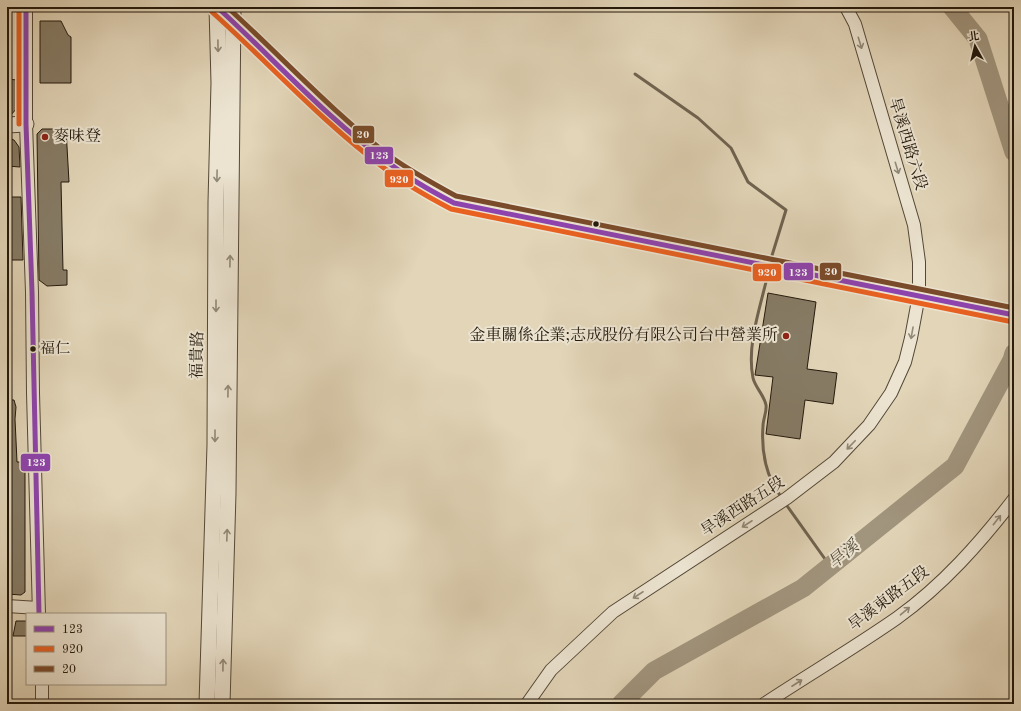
<svg xmlns="http://www.w3.org/2000/svg" width="1021" height="711" viewBox="0 0 1021 711" font-family="'Old Standard TT','Noto Serif TC',serif">
	<rect width="100%" height="100%" fill="#e2d5b8"/>
	<filter id="stains"><feTurbulence type="fractalNoise" baseFrequency=".005" numOctaves="4"/><feColorMatrix values="0 0 0 0 .2 0 0 0 0 .09 0 0 0 0 .02 0 0 0 .5 -.17"/></filter>
	<radialGradient id="worn" r=".72"><stop offset=".6" stop-color="#630" stop-opacity="0"/><stop offset="1" stop-color="#630" stop-opacity=".3"/></radialGradient>
	<g fill="none" stroke-linecap="round" stroke-linejoin="round">
		<!-- stream -->
		<g stroke="#6f6350" stroke-width="3">
			<path d="M635,74L698,118L731,148L748,182L786,210L770,262"/>
			<path d="M769,269C762,303 746,343 753,378C755,387 764,395 766,405C767,412 763,419 763,426C761,451 766,478 782,498"/>
			<path d="M785,503L830,566"/>
		</g>
		<!-- canal -->
		<path stroke="#a1957e" stroke-width="11" d="M1008,129L1014,126"/>
		<!-- river -->
		<g stroke="#a1957e" stroke-width="19">
			<path d="M952,7L978,39L1014,152"/>
			<path d="M621,704L654,671L803,588L955,466L1012,360L1014,353"/>
		</g>
	</g>
	<!-- building -->
	<g fill="#867b65" stroke="#23190c">
		<path d="M40,21H61L68,35L71,37V83H40Z"/>
		<path d="M7,79L17,80L18,107L10,116H7Z"/>
		<path d="M42,129H66L69,182H61L63,270H67V285L47,286L39,280L37,134Z"/>
		<path d="M7,138L14,140L19,147L20,167L7,166Z"/>
		<path d="M7,197H21L23,260H7Z"/>
		<path d="M768,293L816,302L807,369L837,373L833,404L805,400L800,439L766,434L773,377L755,375Z"/>
		<path d="M7,393L12,400H14L16,407L15,419L17,462H25V592L21,595L7,594Z"/>
		<path d="M16,621H27V636H13Z"/>
	</g>
	<g fill="none" stroke-linecap="round" stroke-linejoin="round">
		<!-- minor casing -->
		<g stroke="#534837" stroke-width="14">
			<g id="minor">
				<path d="M26,7V124L32,292L33,393L39,614"/>
				<path d="M7,606L38,608"/>
				<path d="M42,684V704"/>
				<path d="M527,704L551,670L613,612L787,498L834,462L869,425L891,393L905,362L911,338L919,295V262L914,225L855,24L846,7"/>
				<path d="M764,704C808,675 854,648 897,618C943,585 980,543 1014,499"/>
			</g>
		</g>
		<!-- tertiary casing -->
		<g stroke="#534837" stroke-width="17">
			<g id="tertiary">
				<path d="M217,7C295,74 360,159 454,203L1014,315"/>
				<path d="M7,125L26,124"/>
				<path d="M207,704L215,445L216,202L219,83L217,7"/>
				<path d="M222,704L228,493L233,7"/>
			</g>
		</g>
		<!-- minor -->
		<use href="#minor" stroke="#ece4d1" stroke-width="12"/>
		<!-- tertiary -->
		<use href="#tertiary" stroke="#ece4d1" stroke-width="15"/>
		<!-- bus-1 casing -->
		<g stroke="#ece4d1" stroke-width="8">
			<g id="bus-1">
				<path d="M26,7V124L32,292L39,614"/>
				<path d="M217,7C274,59 326,118 389,163C409,179 431,191 454,203L1014,315"/>
			</g>
		</g>
		<!-- bus-2 casing -->
		<g stroke="#ece4d1" stroke-width="8">
			<g id="bus-2">
				<path d="M19,7V124"/>
				<path d="M212,12C270,64 322,122 384,168C405,184 428,197 451,209L1013,322"/>
			</g>
		</g>
		<!-- bus-3 casing -->
		<g stroke="#ece4d1" stroke-width="8">
			<path id="bus-3" d="M227,7C282,57 332,112 391,157C412,172 434,184 456,196L1014,308"/>
		</g>
		<!-- bus-1 -->
		<use href="#bus-1" stroke="#8e44ad" stroke-width="5"/>
		<!-- bus-2 -->
		<use href="#bus-2" stroke="#e86121" stroke-width="5"/>
		<!-- bus-3 -->
		<use href="#bus-3" stroke="#7a4b2a" stroke-width="5"/>
	</g>
	<!-- one-way arrows -->
	<defs><path id="oneway-shaft" d="M-6 0H5M1.5-3L5.5 0L1.5 3" fill="none" stroke-width="1.6" stroke-linecap="round" stroke-linejoin="round"/></defs>
	<g stroke="#928978">
		<use href="#oneway-shaft" transform="translate(860 43) rotate(73)"/>
		<use href="#oneway-shaft" transform="translate(218 46) rotate(89)"/>
		<use href="#oneway-shaft" transform="translate(897 168) rotate(73)"/>
		<use href="#oneway-shaft" transform="translate(217 176) rotate(91)"/>
		<use href="#oneway-shaft" transform="translate(230 261) rotate(-89)"/>
		<use href="#oneway-shaft" transform="translate(216 306) rotate(90)"/>
		<use href="#oneway-shaft" transform="translate(912 333) rotate(100)"/>
		<use href="#oneway-shaft" transform="translate(228 391) rotate(-89)"/>
		<use href="#oneway-shaft" transform="translate(215 436) rotate(90)"/>
		<use href="#oneway-shaft" transform="translate(851 445) rotate(134)"/>
		<use href="#oneway-shaft" transform="translate(997 520) rotate(-52)"/>
		<use href="#oneway-shaft" transform="translate(747 524) rotate(147)"/>
		<use href="#oneway-shaft" transform="translate(227 535) rotate(-88)"/>
		<use href="#oneway-shaft" transform="translate(638 595) rotate(147)"/>
		<use href="#oneway-shaft" transform="translate(905 611) rotate(-40)"/>
		<use href="#oneway-shaft" transform="translate(223 665) rotate(-89)"/>
		<use href="#oneway-shaft" transform="translate(797 683) rotate(-33)"/>
	</g>
	<!-- markers -->
	<g fill="#8f2418" stroke="#ece4d1" stroke-width="1.5">
		<circle cx="45" cy="137" r="4"/>
		<circle cx="786" cy="336" r="4"/>
	</g>
	<g fill="#23190c" stroke="#ece4d1" stroke-width="1.5">
		<circle cx="596" cy="224" r="3.5"/>
		<circle cx="33" cy="349" r="3.5"/>
	</g>
	<g text-anchor="middle" dominant-baseline="central" stroke-width="4" stroke-linejoin="round" paint-order="stroke">
		<!-- bus labels -->
		<g font-size="15" fill="#23190c" stroke="#ece4d1" text-anchor="start">
			<text x="40" y="349">福仁</text>
		</g>
		<!-- poi labels -->
		<g font-size="16" fill="#23190c" stroke="#ece4d1" text-anchor="start">
			<text x="53" y="137">麥味登</text>
			<text x="778" y="336" text-anchor="end">金車關係企業;志成股份有限公司台中營業所</text>
		</g>
		<!-- street labels -->
		<g font-size="16" fill="#23190c" stroke="#ece4d1">
			<text transform="translate(907 144) rotate(73)">旱溪西路六段</text>
			<text transform="translate(198 355) rotate(-89)">福貴路</text>
			<text transform="translate(743 507) rotate(-33)">旱溪西路五段</text>
			<text transform="translate(889 599) rotate(-37)">旱溪東路五段</text>
		</g>
		<!-- water labels -->
		<g font-size="17" font-style="italic" fill="#554b3a" stroke="#ece4d1">
			<text transform="translate(844 555) rotate(-39)">旱溪</text>
		</g>
	</g>
	<g stroke="#ece4d1" stroke-width="1.5">
		<rect x="352" y="125" width="23" height="19" rx="4" fill="#7a4b2a"/>
		<rect x="364" y="146" width="30" height="19" rx="4" fill="#8e44ad"/>
		<rect x="384" y="169" width="30" height="19" rx="4" fill="#e86121"/>
		<rect x="819" y="262" width="23" height="19" rx="4" fill="#7a4b2a"/>
		<rect x="783" y="262" width="31" height="19" rx="4" fill="#8e44ad"/>
		<rect x="752" y="263" width="30" height="19" rx="4" fill="#e86121"/>
		<rect x="20" y="453" width="31" height="19" rx="4" fill="#8e44ad"/>
	</g>
	<g font-size="11" text-anchor="middle" font-weight="bold" fill="#fff">
		<text x="363" y="138">20</text>
		<text x="379" y="159">123</text>
		<text x="399" y="183">920</text>
		<text x="831" y="275">20</text>
		<text x="798" y="276">123</text>
		<text x="767" y="276">920</text>
		<text x="36" y="466">123</text>
	</g>
	<!-- margin -->
	<rect width="1021" height="711" fill="none" stroke="#e2d5b8" stroke-width="24"/>
	<rect x="8" y="8" width="1005" height="695" fill="none" stroke="#23190c" stroke-width="2"/>
	<rect x="12" y="12" width="997" height="687" fill="none" stroke="#23190c"/>
	<!-- legend -->
	<rect x="26" y="613" width="140" height="72" fill="#ece4d1" stroke="#9c9382"/>
	<rect x="34" y="626" width="20" height="6" fill="#8e44ad" stroke="#9c9382"/>
	<text x="62" y="633" font-size="12" fill="#23190c">123</text>
	<rect x="34" y="646" width="20" height="6" fill="#e86121" stroke="#9c9382"/>
	<text x="62" y="653" font-size="12" fill="#23190c">920</text>
	<rect x="34" y="666" width="20" height="6" fill="#7a4b2a" stroke="#9c9382"/>
	<text x="62" y="673" font-size="12" fill="#23190c">20</text>
	<!-- north arrow -->
	<g transform="translate(975 46) rotate(352)" stroke="#ece4d1" stroke-width="3" paint-order="stroke">
	<path d="M0-3L7 15L0 10L-7 15Z" fill="#23190c"/>
	<text y="-6" font-size="11" font-weight="bold" text-anchor="middle" fill="#23190c">北</text>
	</g>
	<rect width="100%" height="100%" filter="url(#stains)"/>
	<rect width="100%" height="100%" fill="url(#worn)"/>
</svg>
